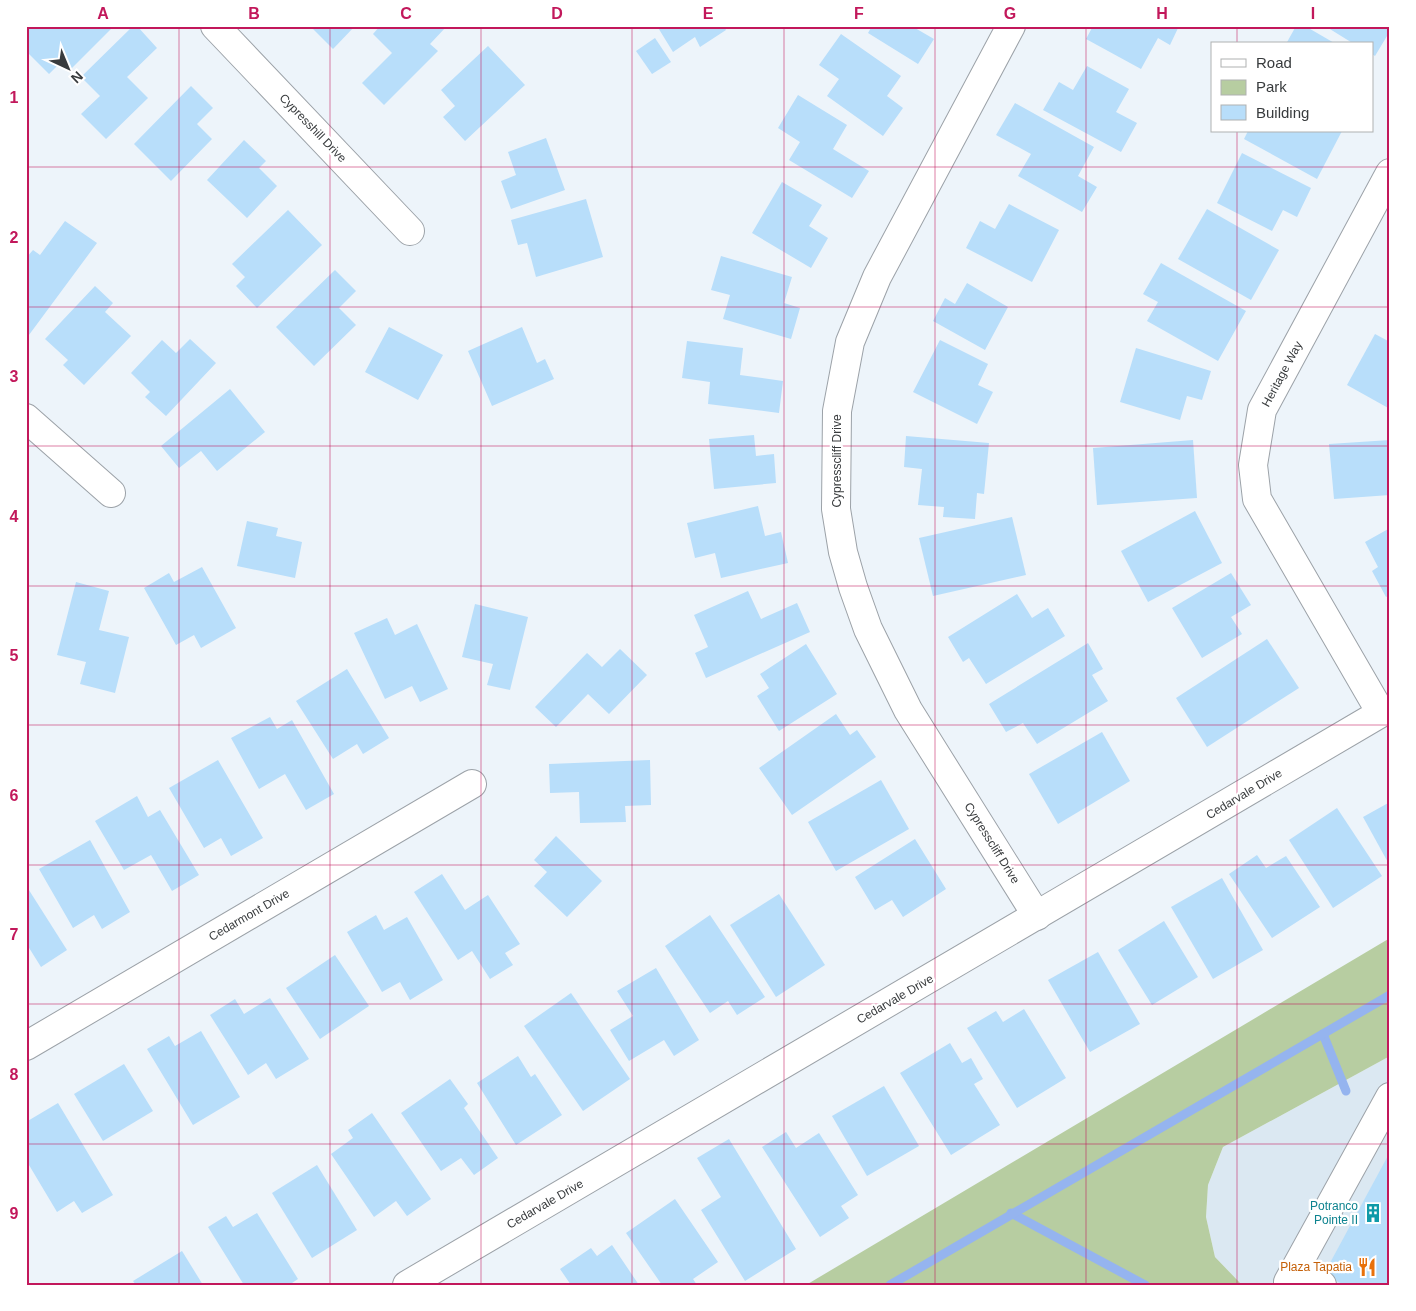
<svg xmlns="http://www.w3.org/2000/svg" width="1416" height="1311" viewBox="0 0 1416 1311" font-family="Arial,sans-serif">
	<rect width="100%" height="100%" fill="#edf4fa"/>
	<!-- built -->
	<path fill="#dbe8f2" d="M1390,1056V1285H1242L1215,1257L1206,1217L1208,1185L1223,1147Z"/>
	<!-- green -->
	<path fill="#b7cda1" d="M1390,938V1056L1223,1147L1208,1185L1206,1217L1215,1257L1242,1285H806Z"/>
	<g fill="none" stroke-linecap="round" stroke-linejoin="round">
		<!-- stream -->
		<g stroke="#95b4ef" stroke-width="9">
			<path d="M1323,1034L1346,1091"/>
			<path d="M1011,1213L1145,1285"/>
			<path d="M890,1285L1390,995"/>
		</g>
	</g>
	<!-- building -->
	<g fill="#b8defa">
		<path d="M30,26H114L71,69L63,60L49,74L26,51V30Z"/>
		<path d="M133,26H137L157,48L127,77L148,98L106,139L81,114L100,96L81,77Z"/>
		<path d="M313,26H355L333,49L312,28Z"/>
		<path d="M380,26L446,27L430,44L438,51L384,105L362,83L392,53L373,34Z"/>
		<path d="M657,26H724L726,30L700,47L695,37L673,52Z"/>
		<path d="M872,26H916L915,28L934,39L918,64L868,33Z"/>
		<path d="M1093,26H1179L1170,45L1158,38L1141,69L1086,39Z"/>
		<path d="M1296,26H1305L1336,44H1286Z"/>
		<path d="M1325,26H1390V31L1375,56L1372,54V44H1354Z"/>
		<path d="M841,34L901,76L887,96L903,108L883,136L827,96L839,79L819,65Z"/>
		<path d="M655,38L671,62L652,74L636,51Z"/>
		<path d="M488,46L525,85L465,141L443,117L455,106L441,90Z"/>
		<path d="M1087,66L1129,89L1116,112L1137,123L1121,152L1043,110L1059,82L1073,90Z"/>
		<path d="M191,86L213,108L197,124L212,139L171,181L134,144Z"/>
		<path d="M798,95L847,125L833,149L869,171L852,198L789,160L800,142L778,128Z"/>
		<path d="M1015,103L1094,147L1078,176L1097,187L1082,212L1018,176L1031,154L996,135Z"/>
		<path d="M1248,131H1342L1317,179L1244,139Z"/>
		<path d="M546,138L565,190L511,209L501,181L516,175L508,152Z"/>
		<path d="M244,140L266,161L259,168L277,186L247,218L207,180Z"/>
		<path d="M1242,153L1311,188L1297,217L1283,210L1272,231L1217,203Z"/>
		<path d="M782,182L822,205L809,226L828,238L811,268L752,233Z"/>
		<path d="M586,199L603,257L536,277L527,243L518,245L511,220Z"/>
		<path d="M1009,204L1059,230L1032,282L966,248L980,221L995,229Z"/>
		<path d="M1207,209L1279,250L1251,300L1178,259Z"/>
		<path d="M288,210L322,245L257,308L236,286L245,277L232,264Z"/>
		<path d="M65,221L97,243L26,339V258L33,250L40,255Z"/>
		<path d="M721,256L792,277L784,303L800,308L791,339L723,319L730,295L711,290Z"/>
		<path d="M1161,263L1246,311L1218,361L1147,321L1158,302L1143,294Z"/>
		<path d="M335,270L356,291L339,308L356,325L314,366L276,327Z"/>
		<path d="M967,283L1008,307L985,350L933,321L945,298L955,304Z"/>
		<path d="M95,286L113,303L105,312L131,336L84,385L63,365L68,360L45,339Z"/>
		<path d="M389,327L443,355L418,400L365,372Z"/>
		<path d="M522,327L537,363L545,359L554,379L492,406L468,351Z"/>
		<path d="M1375,334L1390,342V409L1347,385Z"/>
		<path d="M190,339L216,363L166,416L145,397L150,392L131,373L162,340L176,353Z"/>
		<path d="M940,340L988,364L978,385L993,392L977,424L913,392Z"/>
		<path d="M687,341L743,348L740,375L783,381L779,413L708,404L710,382L682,378Z"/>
		<path d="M1136,348L1211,371L1202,400L1187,396L1180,420L1120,402Z"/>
		<path d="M230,389L265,432L217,471L201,451L179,468L161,446Z"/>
		<path d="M754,435L756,456L774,454L776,483L714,489L709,439Z"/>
		<path d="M906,436L989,443L984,494L977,493L975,519L943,517L944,507L918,505L922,469L904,467Z"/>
		<path d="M1193,440L1197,498L1097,505L1093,448Z"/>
		<path d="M1390,440V495L1334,499L1329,444Z"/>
		<path d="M758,506L765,536L781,532L788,563L721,578L715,553L695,558L687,523Z"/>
		<path d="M1195,511L1222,563L1148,602L1121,551Z"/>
		<path d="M1012,517L1026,575L933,596L919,538Z"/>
		<path d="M247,521L278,528L276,536L302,542L295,578L237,566Z"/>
		<path d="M1390,528V595L1386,597L1372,571L1378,567L1365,542Z"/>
		<path d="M202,567L236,628L201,648L194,635L176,645L144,588L169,573L174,582Z"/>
		<path d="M1231,573L1251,605L1231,617L1242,634L1202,658L1172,608Z"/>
		<path d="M76,582L109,591L99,630L129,637L115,693L80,684L86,662L57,655Z"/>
		<path d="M748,591L761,619L797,603L810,632L706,678L695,653L708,647L694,615Z"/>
		<path d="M1017,594L1032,618L1048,608L1065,636L986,684L969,658L963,662L948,637Z"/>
		<path d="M475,604L528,617L510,690L487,685L493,664L462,657Z"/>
		<path d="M387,618L395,635L417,624L448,689L420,702L412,686L385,699L354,633Z"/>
		<path d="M1267,639L1299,688L1207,747L1176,698Z"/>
		<path d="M1088,643L1103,669L1092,675L1108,701L1037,744L1023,723L1006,732L989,704Z"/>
		<path d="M806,644L837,694L779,731L757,696L769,688L760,674Z"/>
		<path d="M620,649L647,675L609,714L588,694L556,727L535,707L587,653L602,667Z"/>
		<path d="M347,669L389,738L363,754L357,744L333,759L296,701Z"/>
		<path d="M836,714L850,735L857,730L876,757L792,815L759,768Z"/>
		<path d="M270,717L277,729L292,720L334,794L306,810L285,774L259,789L231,738Z"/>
		<path d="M1102,732L1130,781L1058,824L1029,774Z"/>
		<path d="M218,760L263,838L231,856L221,838L204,848L169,788Z"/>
		<path d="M650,760L651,805L625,806L626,822L580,823L579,792L550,793L549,764Z"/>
		<path d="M881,780L909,829L836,871L808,822Z"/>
		<path d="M137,796L148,817L160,810L199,875L172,891L151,855L124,870L95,821Z"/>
		<path d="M1390,802V866L1363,817Z"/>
		<path d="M1337,808L1382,876L1333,908L1289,840Z"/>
		<path d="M556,836L602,881L567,917L534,886L547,872L534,860Z"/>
		<path d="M915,839L946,889L903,917L892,900L875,910L855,877Z"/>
		<path d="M90,840L130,912L102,929L94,915L73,928L39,869Z"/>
		<path d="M1257,855L1266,868L1286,856L1320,907L1272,938L1229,874Z"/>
		<path d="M442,874L465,910L488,895L520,944L505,953L513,965L490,979L472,951L458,960L414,892Z"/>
		<path d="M1222,878L1263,950L1213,979L1171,907Z"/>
		<path d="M27,887L67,950L41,967L26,943Z"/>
		<path d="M779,894L825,965L776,997L730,925Z"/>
		<path d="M376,915L384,930L407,917L443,980L410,1000L400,982L382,992L347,932Z"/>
		<path d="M710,915L765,997L737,1015L728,1001L710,1013L665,946Z"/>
		<path d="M1164,921L1198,977L1152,1005L1118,950Z"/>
		<path d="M1098,952L1140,1024L1090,1052L1048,980Z"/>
		<path d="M335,955L369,1006L320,1039L286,988Z"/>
		<path d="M656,968L699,1040L674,1056L664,1040L629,1061L610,1030L633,1016L617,991Z"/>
		<path d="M571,993L630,1079L583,1111L524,1026Z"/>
		<path d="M270,998L309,1059L276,1079L266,1063L248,1075L210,1015L235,999L244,1014Z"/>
		<path d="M1024,1009L1066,1078L1017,1108L967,1028L996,1011L1003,1022Z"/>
		<path d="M201,1031L240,1097L193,1125L147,1049L169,1036L175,1046Z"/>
		<path d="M950,1043L962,1063L971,1058L983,1079L974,1084L1000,1125L951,1155L900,1073Z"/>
		<path d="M518,1056L531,1077L535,1074L562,1115L516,1145L477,1083Z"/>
		<path d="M124,1064L153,1111L103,1141L74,1094Z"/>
		<path d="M450,1079L468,1104L464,1108L498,1158L474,1175L461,1158L441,1171L401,1113Z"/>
		<path d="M884,1086L919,1146L867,1176L832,1116Z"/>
		<path d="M58,1103L113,1195L82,1213L74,1201L57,1212L26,1160V1122Z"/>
		<path d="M372,1113L431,1199L407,1216L396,1201L374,1217L331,1154L353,1138L348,1130Z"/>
		<path d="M786,1132L796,1148L819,1133L858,1195L841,1206L849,1218L820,1237L762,1147Z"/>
		<path d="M729,1139L796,1249L745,1281L701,1210L721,1197L697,1158Z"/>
		<path d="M1390,1152V1285H1344L1324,1274Z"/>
		<path d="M317,1165L357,1230L312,1258L272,1193Z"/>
		<path d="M675,1199L718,1262L693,1279L697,1285H662L626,1233Z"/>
		<path d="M257,1213L298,1279L289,1285H244L208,1227L226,1216L233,1227Z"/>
		<path d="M612,1245L639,1285H571L560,1269L591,1248L597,1256Z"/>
		<path d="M182,1251L203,1285H136L133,1281Z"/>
	</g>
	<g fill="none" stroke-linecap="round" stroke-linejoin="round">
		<!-- minor casing -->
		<g stroke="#9ca2a8" stroke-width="30">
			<g id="minor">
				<path d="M215,26L410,231"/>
				<path d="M1011,26L877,277L850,342L837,411L836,509L843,552L853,587L868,629L908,710L1037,916"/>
				<path d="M26,418L111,493"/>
				<path d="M26,1046L472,784"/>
				<path d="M1295,1270L1322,1285"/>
				<path d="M407,1285L1381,713L1257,499L1253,465L1262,410L1390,173"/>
				<path d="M1294,1285L1288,1282L1390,1097"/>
			</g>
		</g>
		<!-- minor -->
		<use href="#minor" stroke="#fff" stroke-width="28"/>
	</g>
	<!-- grid -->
	<path fill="none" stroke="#c2185b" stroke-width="1" stroke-opacity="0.55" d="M179,26V1285M330,26V1285M481,26V1285M632,26V1285M784,26V1285M935,26V1285M1086,26V1285M1237,26V44M1237,131V1285M26,167H1390M26,307H1390M26,446H1390M26,586H1390M26,725H1390M26,865H1390M26,1004H1390M26,1144H1390"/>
	<!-- icons -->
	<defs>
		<g id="building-bare" transform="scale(1.5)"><path d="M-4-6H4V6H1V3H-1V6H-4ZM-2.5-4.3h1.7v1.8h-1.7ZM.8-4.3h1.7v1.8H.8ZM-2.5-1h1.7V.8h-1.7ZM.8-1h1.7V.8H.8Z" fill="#0f9aa8" stroke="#fff" stroke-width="2.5" paint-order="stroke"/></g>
		<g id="restaurant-bare" transform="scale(1.5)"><path d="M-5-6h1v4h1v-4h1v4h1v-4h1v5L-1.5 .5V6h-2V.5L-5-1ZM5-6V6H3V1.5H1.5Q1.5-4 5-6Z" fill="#e8710a" stroke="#fff" stroke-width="2.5" paint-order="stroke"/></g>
	</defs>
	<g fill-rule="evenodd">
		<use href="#building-bare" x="1373" y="1213"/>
		<use href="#restaurant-bare" x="1367" y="1267"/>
	</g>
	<g text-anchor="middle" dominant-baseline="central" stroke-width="4.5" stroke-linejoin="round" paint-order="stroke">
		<!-- street labels -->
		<g font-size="12" fill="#383b3d" stroke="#fff">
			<text transform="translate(313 128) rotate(46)">Cypresshill Drive</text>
			<text transform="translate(1282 374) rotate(-62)">Heritage Way</text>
			<text transform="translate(837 461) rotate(-90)">Cypresscliff Drive</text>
			<text transform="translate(1244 794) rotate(-31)">Cedarvale Drive</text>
			<text transform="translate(992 843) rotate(58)">Cypresscliff Drive</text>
			<text transform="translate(249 915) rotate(-30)">Cedarmont Drive</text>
			<text transform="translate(895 999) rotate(-30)">Cedarvale Drive</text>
			<text transform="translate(545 1204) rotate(-30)">Cedarvale Drive</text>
		</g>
		<!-- culture labels -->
		<g font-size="12" fill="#0d838f" stroke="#fff" text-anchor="end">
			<text x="1358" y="1206">Potranco<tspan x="1358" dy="14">Pointe II</tspan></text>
		</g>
		<!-- food labels -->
		<g font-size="12" fill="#c56008" stroke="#fff" text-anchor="end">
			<text x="1352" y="1267">Plaza Tapatia</text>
		</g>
	</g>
	<!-- border -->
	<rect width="1416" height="1311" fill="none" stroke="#ffffff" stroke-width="55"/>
	<!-- legend -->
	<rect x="1211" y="42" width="162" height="90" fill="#ffffff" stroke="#afb1b1"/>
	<rect x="1221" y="59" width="25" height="8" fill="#ffffff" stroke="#afb1b1"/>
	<text x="1256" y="68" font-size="15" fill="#383b3d">Road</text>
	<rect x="1221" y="80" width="25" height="15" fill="#b7cda1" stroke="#afb1b1"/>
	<text x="1256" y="92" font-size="15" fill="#383b3d">Park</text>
	<rect x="1221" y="105" width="25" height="15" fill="#b8defa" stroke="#afb1b1"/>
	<text x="1256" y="118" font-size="15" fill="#383b3d">Building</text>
	<!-- north arrow -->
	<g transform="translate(68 68) rotate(136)" stroke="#ffffff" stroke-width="4" paint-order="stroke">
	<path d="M0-4L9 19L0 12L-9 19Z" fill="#383b3d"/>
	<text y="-8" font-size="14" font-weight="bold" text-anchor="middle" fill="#383b3d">N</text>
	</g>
	<rect x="28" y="28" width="1360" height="1256" fill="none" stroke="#c2185b" stroke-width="2"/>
	<g font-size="16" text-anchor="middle" font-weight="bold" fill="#c2185b">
		<text x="103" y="19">A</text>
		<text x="254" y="19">B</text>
		<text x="406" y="19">C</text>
		<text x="557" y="19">D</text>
		<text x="708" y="19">E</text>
		<text x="859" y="19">F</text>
		<text x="1010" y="19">G</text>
		<text x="1162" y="19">H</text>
		<text x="1313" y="19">I</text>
		<text x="14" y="103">1</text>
		<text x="14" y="243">2</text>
		<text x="14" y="382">3</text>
		<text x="14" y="522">4</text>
		<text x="14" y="661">5</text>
		<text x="14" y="801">6</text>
		<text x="14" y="940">7</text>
		<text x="14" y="1080">8</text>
		<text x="14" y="1219">9</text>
	</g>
</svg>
